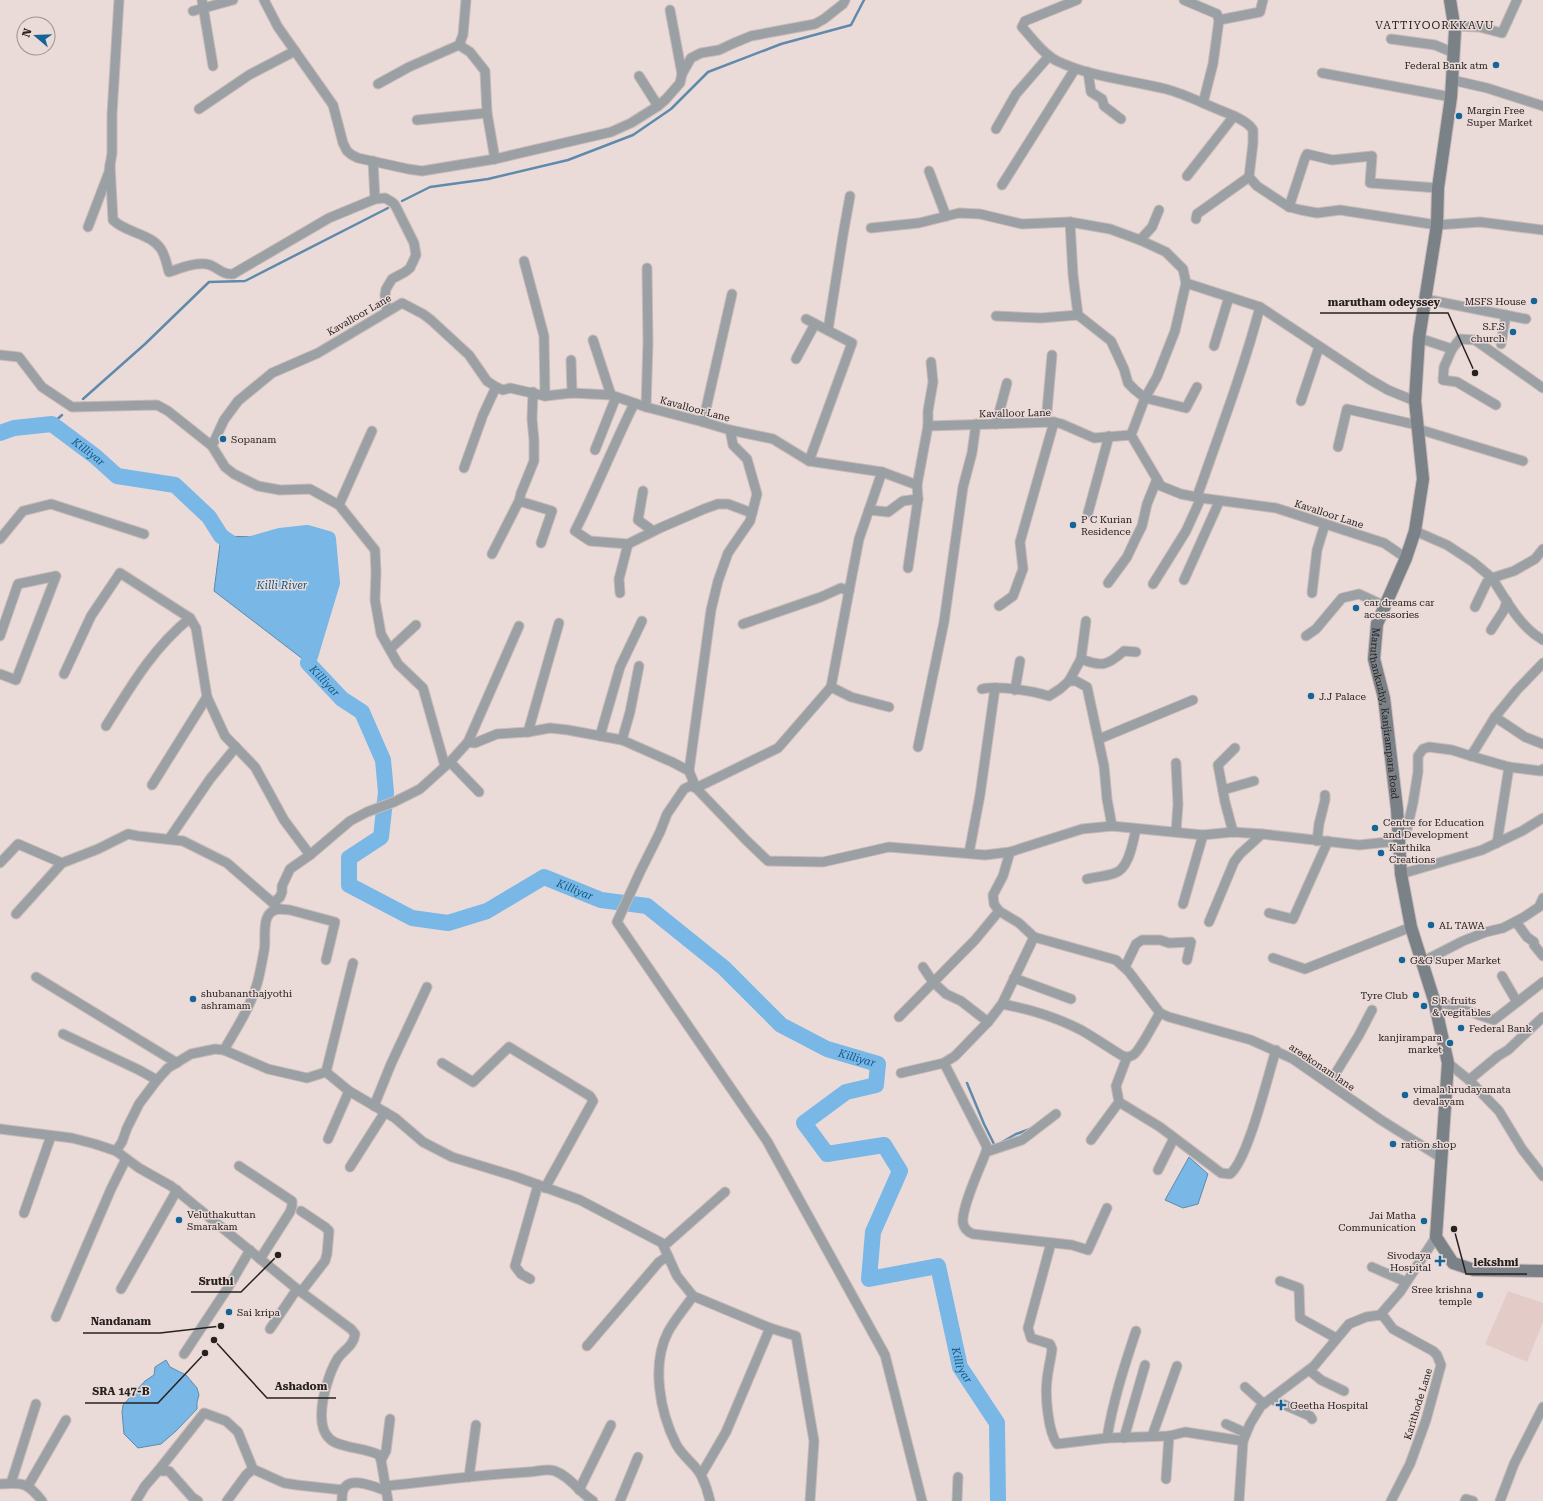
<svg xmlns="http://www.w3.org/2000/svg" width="1543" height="1501" viewBox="0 0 1543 1501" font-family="'Roboto Serif',serif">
	<rect width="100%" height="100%" fill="#ebdbd8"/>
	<!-- built -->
	<path fill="#e3ccc8" d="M1508,1291L1543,1303V1322L1527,1362L1485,1344Z"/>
	<!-- water -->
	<g fill="#79b7e6" stroke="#608aab">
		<path d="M221,536L328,539L332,583L308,663L214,591Z"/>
		<path d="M1189,1157L1208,1174L1198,1204L1183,1208L1165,1200Z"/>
		<path d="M166,1360L170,1367L186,1375L197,1388L199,1395L197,1402V1409L176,1431L161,1444L138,1448L124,1434L122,1412L123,1405L145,1381L154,1375L155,1367Z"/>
	</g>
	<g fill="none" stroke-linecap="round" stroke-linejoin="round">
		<!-- stream -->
		<g stroke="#608aab" stroke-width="2.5">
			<path d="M402,201L430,187L488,179L568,160L633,135L671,109L708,72L781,44L851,25L864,0"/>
			<path d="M83,399L145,344L209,282L245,281L388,208"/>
			<path d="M52,424L62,415"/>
			<path d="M967,1083L984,1124L995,1146L1016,1134L1030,1129"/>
		</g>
		<!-- river -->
		<path stroke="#79b7e6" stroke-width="16" id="s1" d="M0,433L14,428L52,424L96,457L117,476L175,485L209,517L221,536L238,548L280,536L307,533L328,539L332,583L308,663L342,699L362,712L383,760L386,792L381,837L349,858V885L412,918L448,923L487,911L544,877L601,900L647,906L724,968L781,1025L827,1049L878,1064L876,1085L846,1092L804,1123L827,1154L884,1145L900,1171L873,1232L869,1279L938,1266L960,1367L997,1423L998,1501"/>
		<!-- street casing -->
		<g stroke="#c8bab7" stroke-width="11">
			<g id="street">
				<path d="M202,0L213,66"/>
				<path d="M264,0L278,27L333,105L343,143L347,151L352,155L358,158L408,169L422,171L495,159L611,132L631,123L658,106L666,99L680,83L682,74L691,58L701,53L719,50L734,43L751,36L815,24L824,19L843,4L845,0"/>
				<path d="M1077,0L1025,21L1022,27C1032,38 1043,54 1057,61C1091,77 1129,80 1166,89C1185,94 1204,104 1222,111C1232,115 1248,121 1253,130V143L1249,177L1257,186L1289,207L1301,210L1317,213L1340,210L1437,225L1480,222L1543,230"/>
				<path d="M1184,0L1217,14L1219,20L1213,64L1203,103"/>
				<path d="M670,10L682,74"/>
				<path d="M193,11L233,0"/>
				<path d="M1219,20L1260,12L1263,0"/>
				<path d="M1454,26L1479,27L1502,33L1517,0"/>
				<path d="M1391,39L1435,45L1454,53"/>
				<path d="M459,45L470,52L485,71L487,113L495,159"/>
				<path d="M1088,72L1091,92L1102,99L1104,106L1121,119"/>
				<path d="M1322,73L1451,97"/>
				<path d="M639,76L658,106"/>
				<path d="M1452,80L1487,88L1543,106"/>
				<path d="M378,84L409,67L459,45L463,35L466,0"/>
				<path d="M199,109L249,75L295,51"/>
				<path d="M417,120L487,113"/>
				<path d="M996,129L1016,94L1049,56"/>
				<path d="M373,161L375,199"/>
				<path d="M110,164L113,220C126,233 150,233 161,249C165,255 167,265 169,272C181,268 198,261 210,265C218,268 223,275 233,274L329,218L375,199L385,198L392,202L395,205L414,243L416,255L410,268L405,272L392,279L386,289L385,295L387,311"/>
				<path d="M929,171L946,216"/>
				<path d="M1187,176L1234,116"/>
				<path d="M1002,185L1075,69"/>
				<path d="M1289,207L1305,158L1307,154L1332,160L1372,156L1370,183L1438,188"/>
				<path d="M1196,219L1197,214L1204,209L1249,177"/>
				<path d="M1070,222L1073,275L1078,315L1111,341L1124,369L1128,383L1135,390L1145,398L1186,408L1197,387"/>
				<path d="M88,227L109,172L112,153V114L119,0"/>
				<path d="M871,228L919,223L959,213L980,214L1022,224L1070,222L1110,229L1140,240L1166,252L1183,269L1186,283"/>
				<path d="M1140,240L1152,227L1159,210"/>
				<path d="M524,261L544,336L545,396"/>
				<path d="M1425,299L1526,319"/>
				<path d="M996,316L1041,318L1078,315"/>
				<path d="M806,319L852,343L809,461"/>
				<path d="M828,330L843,235L850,196"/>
				<path d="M1419,338L1452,349L1460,339L1475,340L1543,388"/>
				<path d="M593,340L611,395"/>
				<path d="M1501,344L1506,315"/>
				<path d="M1214,346L1229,297"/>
				<path d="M1452,349L1444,367L1443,380L1457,382L1496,405"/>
				<path d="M0,355L19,357L42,387L72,407L157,405L168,411L212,446L224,420L238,401L272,373L318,353L402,303L423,314L431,320L469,355L487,381L496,387L503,390L510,388L545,396L572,393L611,395L646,407L703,422L730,430L773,439L809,461L882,472L917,485L928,426L1054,422L1062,424L1094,438L1131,435L1161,486L1181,494L1201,498L1276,508L1384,543L1406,558"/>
				<path d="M796,359L815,324"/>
				<path d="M571,360L572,393"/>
				<path d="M1301,401L1319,347"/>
				<path d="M634,404C613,446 596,490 575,531L590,541L628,544L660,528L704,509L718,504H728L752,513"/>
				<path d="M646,407L648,342L647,268"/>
				<path d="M703,422L732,294"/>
				<path d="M1046,422L1052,355"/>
				<path d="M996,424L1007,383"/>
				<path d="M928,426V411L933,382L931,362"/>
				<path d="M1418,429L1523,461"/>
				<path d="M1131,435L1145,398L1157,377L1175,331L1186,283L1260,307L1369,379L1388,390L1415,401"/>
				<path d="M212,446L225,467L234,474L258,486L280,490L310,489L339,505L375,550L376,572L375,600L381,634L398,664L423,688L445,766"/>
				<path d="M1338,447L1347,409L1417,425"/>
				<path d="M595,450L616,397"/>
				<path d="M464,468L483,415L496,387"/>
				<path d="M643,491L638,520L653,531"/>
				<path d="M1197,497C1219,434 1243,371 1260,307"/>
				<path d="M519,501L552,511L541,543"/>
				<path d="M339,505L372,431"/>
				<path d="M869,510L888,512L903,501L918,499"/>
				<path d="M1088,513L1109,436"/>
				<path d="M1415,531L1447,545L1473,562L1492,578L1514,571L1535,559L1543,549"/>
				<path d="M0,539L23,511L51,504L144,534"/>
				<path d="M492,554L519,501L521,493L534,461V440L532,419L533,392"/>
				<path d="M908,568L918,499L917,485"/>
				<path d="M1184,580L1219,502"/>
				<path d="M1108,583L1127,557L1135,540L1142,526L1147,504L1157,479"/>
				<path d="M1153,584L1186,531L1201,498"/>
				<path d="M849,591L831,687L778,748L696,788L690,786L684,789L667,814L660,832L640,872L617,922L767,1141L885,1355L922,1501"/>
				<path d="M620,593L619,579L628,544"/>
				<path d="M1312,593L1317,550L1325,524"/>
				<path d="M999,606L1013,596L1023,569L1020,542L1054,422"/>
				<path d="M1475,607L1487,582L1492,578C1506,600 1520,627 1543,640"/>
				<path d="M743,624L821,597L841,588L849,591L859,539L882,472"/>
				<path d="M1491,630L1504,610L1507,601"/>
				<path d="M0,636L18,584L56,576L16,680L0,674"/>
				<path d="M1306,636L1316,629L1342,598L1359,594L1385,606"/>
				<path d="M390,649L416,625"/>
				<path d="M1081,659C1102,667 1107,666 1124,651L1136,652"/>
				<path d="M64,674L91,616L120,573L190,618"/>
				<path d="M1069,681L1081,659L1086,621"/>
				<path d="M831,687L851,697L889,707"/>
				<path d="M982,689C997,685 1033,691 1049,696L1060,689L1069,681H1076L1087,687L1104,766L1107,799L1112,826"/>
				<path d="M1015,690L1020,661"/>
				<path d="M1495,717L1525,737L1543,744"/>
				<path d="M106,726C131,686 153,648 190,618L196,628L207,697"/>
				<path d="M528,732L559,623"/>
				<path d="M600,736L620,667L642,621"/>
				<path d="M1099,739L1193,700"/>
				<path d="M622,740L630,712L639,666"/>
				<path d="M468,742L519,626"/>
				<path d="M918,747L944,622L963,487L972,453L976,424"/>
				<path d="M1471,756L1509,767L1497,843"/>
				<path d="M450,762L479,792"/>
				<path d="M1176,763L1178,804L1176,832"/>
				<path d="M1509,767L1541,771L1543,769"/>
				<path d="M689,771L711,610L718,581L728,553L750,521L757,494L747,459L733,445L730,430"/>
				<path d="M152,785L207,697L225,736L255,767L284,820L310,855"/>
				<path d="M1223,790L1254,781"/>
				<path d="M1233,832L1225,802L1218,765L1235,748"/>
				<path d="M169,839L210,779L236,747"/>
				<path d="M1317,841L1319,824L1325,800V795"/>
				<path d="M969,853L980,795L995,688"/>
				<path d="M0,863L18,844L62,863"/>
				<path d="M1401,874L1482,850L1522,831L1543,818"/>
				<path d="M1087,879C1096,877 1107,876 1115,873C1129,869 1133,841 1136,829"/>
				<path d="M1183,904L1203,835"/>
				<path d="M279,909L290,910L335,922L326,960"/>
				<path d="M1269,913L1293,919L1328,841"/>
				<path d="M16,914L62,863L98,849L128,834L138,836L183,841L227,863L273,903"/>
				<path d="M1209,922L1234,862L1240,854L1262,834"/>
				<path d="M1516,922L1527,937L1534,942V945L1543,956"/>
				<path d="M1034,937L1116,960L1129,972L1160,1013L1169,1017L1251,1040L1293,1059L1381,1120L1440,1157"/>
				<path d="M1273,958L1305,969L1411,927"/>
				<path d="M1422,962L1463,941L1486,932L1503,928L1524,917L1539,907L1543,898"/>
				<path d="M923,967L933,982L946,994L961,1001L988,1022"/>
				<path d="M1125,967L1136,944L1142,940H1160L1169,943L1191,942L1187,960"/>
				<path d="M1502,976L1517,1002"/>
				<path d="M36,977L177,1063"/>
				<path d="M1014,978L1071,999"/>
				<path d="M1434,1000L1494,1020L1543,982"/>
				<path d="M1002,1004C1029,1009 1056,1017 1081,1030C1095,1038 1108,1047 1121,1055C1125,1057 1128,1058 1133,1055C1140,1051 1154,1022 1160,1013"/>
				<path d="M899,1017L975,940L999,911"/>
				<path d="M63,1034L139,1070L157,1080"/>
				<path d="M224,1050C236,1029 250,1008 257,984C260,974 262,962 264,951C267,939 259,911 279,909L273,903L280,897L282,892V886L290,869L310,855L350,821L367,812L394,802L420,789L450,762L468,742L475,743L497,734L528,732L550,728L568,730L622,740L672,762L689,771L696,788L747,841L768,861L823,862L889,847L985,855L1010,852L1082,829L1112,826L1203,835L1233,832L1262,834L1359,845L1398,841L1406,833L1413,803L1418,772V756L1423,749L1429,747L1452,750L1471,756L1495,717L1517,690L1543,663"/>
				<path d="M1127,1057L1116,1086L1119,1102L1160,1127L1221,1173L1230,1174C1248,1160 1268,1075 1276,1050"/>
				<path d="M442,1063L473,1082L509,1047L590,1096L593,1101L545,1188"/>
				<path d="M944,1063L987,1147L986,1152C980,1168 961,1208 963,1223C964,1229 968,1232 973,1234L1072,1245L1088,1250L1107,1208"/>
				<path d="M1448,1063L1469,1080L1499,1111L1522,1149L1543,1176"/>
				<path d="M326,1072L353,963"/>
				<path d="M901,1073L944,1063L955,1056L988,1022L1002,1004L1034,937L1019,923L999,911L994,904L993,895L1003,876L1010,852"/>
				<path d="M1469,1080L1498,1056L1508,1050L1543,1017"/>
				<path d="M1329,1084L1359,1035L1372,1010"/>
				<path d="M374,1106L391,1064L427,987"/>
				<path d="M0,1129L72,1138L95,1144L116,1151L139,1168L171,1186L297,1289L351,1329L355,1334C354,1345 345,1349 338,1358C327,1375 312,1424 330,1439C339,1448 367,1448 379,1455L381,1460L388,1501"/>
				<path d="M328,1139L349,1091"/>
				<path d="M1091,1140L1119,1102"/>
				<path d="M116,1151L122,1142L127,1128L139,1104L157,1080L168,1068L191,1054L215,1049L224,1050L268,1069L307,1078L326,1072L349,1091L395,1118L423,1142L452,1157L514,1176L580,1200L662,1243L677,1276L693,1296C685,1308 675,1319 668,1332C651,1365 660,1412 676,1444C682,1456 695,1464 701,1475C705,1483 708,1492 710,1501"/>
				<path d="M986,1152L1022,1140L1056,1114"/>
				<path d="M239,1166L292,1201V1206L290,1212L260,1259"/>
				<path d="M350,1167L385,1112"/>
				<path d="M1158,1170L1174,1138"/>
				<path d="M24,1213L51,1136"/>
				<path d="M1051,1243L1028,1328L1031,1338L1050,1344L1052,1349C1051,1359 1048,1369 1047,1380C1045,1396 1048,1431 1057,1444L1107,1438L1169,1436L1185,1432L1243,1441"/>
				<path d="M664,1246L725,1192"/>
				<path d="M1372,1267L1406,1282"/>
				<path d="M530,1279L521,1274L515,1266L538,1185"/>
				<path d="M1280,1281L1299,1288L1300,1318L1336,1338"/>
				<path d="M121,1289L177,1190"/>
				<path d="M301,1292L325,1261L327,1254L329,1231L325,1227L301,1211"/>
				<path d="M693,1296L770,1328L796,1336L814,1441L810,1501"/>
				<path d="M1380,1315L1384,1317L1393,1329L1433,1351L1437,1355L1441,1365L1426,1420L1410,1464L1391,1501"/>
				<path d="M56,1317L111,1189L126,1159"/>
				<path d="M270,1329L297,1289"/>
				<path d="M587,1346L659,1262L668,1256"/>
				<path d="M184,1354L229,1286L250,1250"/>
				<path d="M1309,1370L1321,1380L1344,1391"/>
				<path d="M1245,1387L1264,1404"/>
				<path d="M1271,1399L1310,1416L1312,1419"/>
				<path d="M1226,1424L1246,1433"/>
				<path d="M1152,1436L1177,1366"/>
				<path d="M1107,1438C1113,1401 1124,1367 1136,1331"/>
				<path d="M1124,1438L1145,1365"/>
				<path d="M381,1460L386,1451L390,1419"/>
				<path d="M158,1471L204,1413L226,1421L238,1432L253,1469"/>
				<path d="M701,1475L726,1432L770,1328"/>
				<path d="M469,1477L476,1425"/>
				<path d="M1166,1479L1169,1436"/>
				<path d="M11,1483L36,1404"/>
				<path d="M0,1484C23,1482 28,1483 42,1501"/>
				<path d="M28,1486L66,1420"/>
				<path d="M386,1486C433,1481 480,1475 528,1472C536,1472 546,1468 555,1471C571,1477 579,1492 593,1501"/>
				<path d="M579,1490L611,1425"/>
				<path d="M136,1501L145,1486L158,1471H169L192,1497L198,1501"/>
				<path d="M227,1501L246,1475L253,1469L284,1483L297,1485L343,1490"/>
				<path d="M342,1501C342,1496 342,1489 346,1486C353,1478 377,1487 386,1491"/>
				<path d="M620,1501L638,1457"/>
				<path d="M957,1501L958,1477"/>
				<path d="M1239,1501L1243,1441L1250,1424L1261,1406L1314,1366L1349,1324L1366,1317L1380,1315L1400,1292L1436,1237"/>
				<path d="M1465,1501L1466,1499L1473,1501"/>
				<path d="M1500,1501L1514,1464L1543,1407"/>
			</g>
		</g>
		<!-- secondary casing -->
		<g stroke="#c8bab7" stroke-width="14">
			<g id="secondary">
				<path id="s2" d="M1450,0L1455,31L1451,97L1438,188L1437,225L1419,338L1415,401L1423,479L1415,531L1406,558L1377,624L1374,659L1384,698L1397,809L1401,874L1411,927L1434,1000L1448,1063L1436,1237L1453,1263L1474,1270L1543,1271"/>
			</g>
		</g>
		<!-- street -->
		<use href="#street" stroke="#9ba0a4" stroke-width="9"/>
		<!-- secondary -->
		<use href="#secondary" stroke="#7a8187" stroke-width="12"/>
	</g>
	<!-- markers -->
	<g fill="#146597" stroke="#ebdbd8" stroke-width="1.5">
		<circle cx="1496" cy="65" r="4"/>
		<circle cx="1459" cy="116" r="4"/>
		<circle cx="1534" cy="301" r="4"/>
		<circle cx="1513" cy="332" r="4"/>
		<circle cx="223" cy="439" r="4"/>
		<circle cx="1073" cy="525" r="4"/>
		<circle cx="1356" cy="608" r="4"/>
		<circle cx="1311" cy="696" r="4"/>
		<circle cx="1375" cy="828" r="4"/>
		<circle cx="1381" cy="853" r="4"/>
		<circle cx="1431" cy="925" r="4"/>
		<circle cx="1402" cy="960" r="4"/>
		<circle cx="1416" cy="995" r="4"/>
		<circle cx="193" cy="999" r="4"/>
		<circle cx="1424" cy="1006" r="4"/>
		<circle cx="1461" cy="1028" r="4"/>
		<circle cx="1450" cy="1043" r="4"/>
		<circle cx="1405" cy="1095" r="4"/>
		<circle cx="1393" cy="1144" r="4"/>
		<circle cx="179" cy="1220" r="4"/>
		<circle cx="1424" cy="1221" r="4"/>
		<path d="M1438 1255h4v4h4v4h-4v4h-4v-4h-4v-4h4z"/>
		<circle cx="1480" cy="1295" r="4"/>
		<circle cx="229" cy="1312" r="4"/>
		<path d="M1279 1399h4v4h4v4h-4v4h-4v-4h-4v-4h4z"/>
	</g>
	<g text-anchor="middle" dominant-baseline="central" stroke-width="3" stroke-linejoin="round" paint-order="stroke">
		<!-- poi labels -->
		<g font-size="10" fill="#272120" stroke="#ebdbd8" text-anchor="start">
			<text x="1488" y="65" text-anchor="end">Federal Bank atm</text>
			<text x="1467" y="110">Margin Free<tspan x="1467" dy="12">Super Market</tspan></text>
			<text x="1526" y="301" text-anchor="end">MSFS House</text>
			<text x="1505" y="326" text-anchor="end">S.F.S<tspan x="1505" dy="12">church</tspan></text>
			<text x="231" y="439">Sopanam</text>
			<text x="1081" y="519">P C Kurian<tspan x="1081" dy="12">Residence</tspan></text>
			<text x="1364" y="602">car dreams car<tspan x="1364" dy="12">accessories</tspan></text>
			<text x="1319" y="696">J.J Palace</text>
			<text x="1383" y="822">Centre for Education<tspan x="1383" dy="12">and Development</tspan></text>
			<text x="1389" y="847">Karthika<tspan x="1389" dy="12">Creations</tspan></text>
			<text x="1439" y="925">AL TAWA</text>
			<text x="1410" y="960">G&amp;G Super Market</text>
			<text x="201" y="993">shubananthajyothi<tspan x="201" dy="12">ashramam</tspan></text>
			<text x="1408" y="995" text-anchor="end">Tyre Club</text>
			<text x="1432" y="1000">S R fruits<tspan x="1432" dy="12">&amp; vegitables</tspan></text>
			<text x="1469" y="1028">Federal Bank</text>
			<text x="1442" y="1037" text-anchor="end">kanjirampara<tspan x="1442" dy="12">market</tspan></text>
			<text x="1413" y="1089">vimala hrudayamata<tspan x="1413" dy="12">devalayam</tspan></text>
			<text x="1401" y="1144">ration shop</text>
			<text x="187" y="1214">Veluthakuttan<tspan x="187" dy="12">Smarakam</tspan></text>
			<text x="1416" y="1215" text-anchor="end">Jai Matha<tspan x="1416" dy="12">Communication</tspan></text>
			<text x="1431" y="1255" text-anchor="end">Sivodaya<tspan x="1431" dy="12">Hospital</tspan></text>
			<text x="1472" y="1289" text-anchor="end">Sree krishna<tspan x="1472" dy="12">temple</tspan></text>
			<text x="237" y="1312">Sai kripa</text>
			<text x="1290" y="1405">Geetha Hospital</text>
		</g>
		<!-- street labels -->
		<g font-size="10" fill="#272120" stroke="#ebdbd8">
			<text transform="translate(359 315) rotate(-30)">Kavalloor Lane</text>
			<text transform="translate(695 409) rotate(15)">Kavalloor Lane</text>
			<text transform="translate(1015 413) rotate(-1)">Kavalloor Lane</text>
			<text transform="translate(1329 514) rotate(18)">Kavalloor Lane</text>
			<text stroke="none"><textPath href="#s2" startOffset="726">Maruthankuzhy, Kanjirampara Road</textPath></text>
			<text transform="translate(1322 1067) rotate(34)">areekonam lane</text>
			<text transform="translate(1418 1404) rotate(-73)">Karithode Lane</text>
		</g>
		<!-- neighbourhood labels -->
		<g font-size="11" letter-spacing="1" fill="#272120" stroke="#ebdbd8">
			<text x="1435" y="25">VATTIYOORKKAVU</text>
		</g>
		<!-- water labels -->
		<g font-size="11" font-style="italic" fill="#105985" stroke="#ebdbd8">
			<text stroke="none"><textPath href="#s1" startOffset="99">Killiyar</textPath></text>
			<text x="282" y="585">Killi River</text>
			<text stroke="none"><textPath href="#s1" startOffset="530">Killiyar</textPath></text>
			<text stroke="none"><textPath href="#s1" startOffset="1022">Killiyar</textPath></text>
			<text stroke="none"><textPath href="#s1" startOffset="1359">Killiyar</textPath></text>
			<text stroke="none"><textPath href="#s1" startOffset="1898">Killiyar</textPath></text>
		</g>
	</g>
	<!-- callouts -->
	<path fill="none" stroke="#272120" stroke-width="1.5" d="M1475 373L1448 313H1320M1454 1229L1466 1274H1527M278 1255L241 1292H191M221 1326L160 1333H83M214 1340L267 1398H336M205 1353L158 1403H85"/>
	<g fill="#272120" stroke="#ebdbd8" stroke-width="1.5">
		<circle cx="1475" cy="373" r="4"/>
		<circle cx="1454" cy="1229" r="4"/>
		<circle cx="278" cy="1255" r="4"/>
		<circle cx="221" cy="1326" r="4"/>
		<circle cx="214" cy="1340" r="4"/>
		<circle cx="205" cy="1353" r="4"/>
	</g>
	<g font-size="11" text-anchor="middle" font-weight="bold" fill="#272120" stroke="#ebdbd8" stroke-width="3" stroke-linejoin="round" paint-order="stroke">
		<text x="1384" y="306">marutham odeyssey</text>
		<text x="1496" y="1266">lekshmi</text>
		<text x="216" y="1285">Sruthi</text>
		<text x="121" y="1325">Nandanam</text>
		<text x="301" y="1390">Ashadom</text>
		<text x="121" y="1395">SRA 147-B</text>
	</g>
	<!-- north arrow -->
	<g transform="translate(36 36) rotate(289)"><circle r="19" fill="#ebdbd8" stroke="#9d918e"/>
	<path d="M0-3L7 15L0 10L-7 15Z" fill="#146597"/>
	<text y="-6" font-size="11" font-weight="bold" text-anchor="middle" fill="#272120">N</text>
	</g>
</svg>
